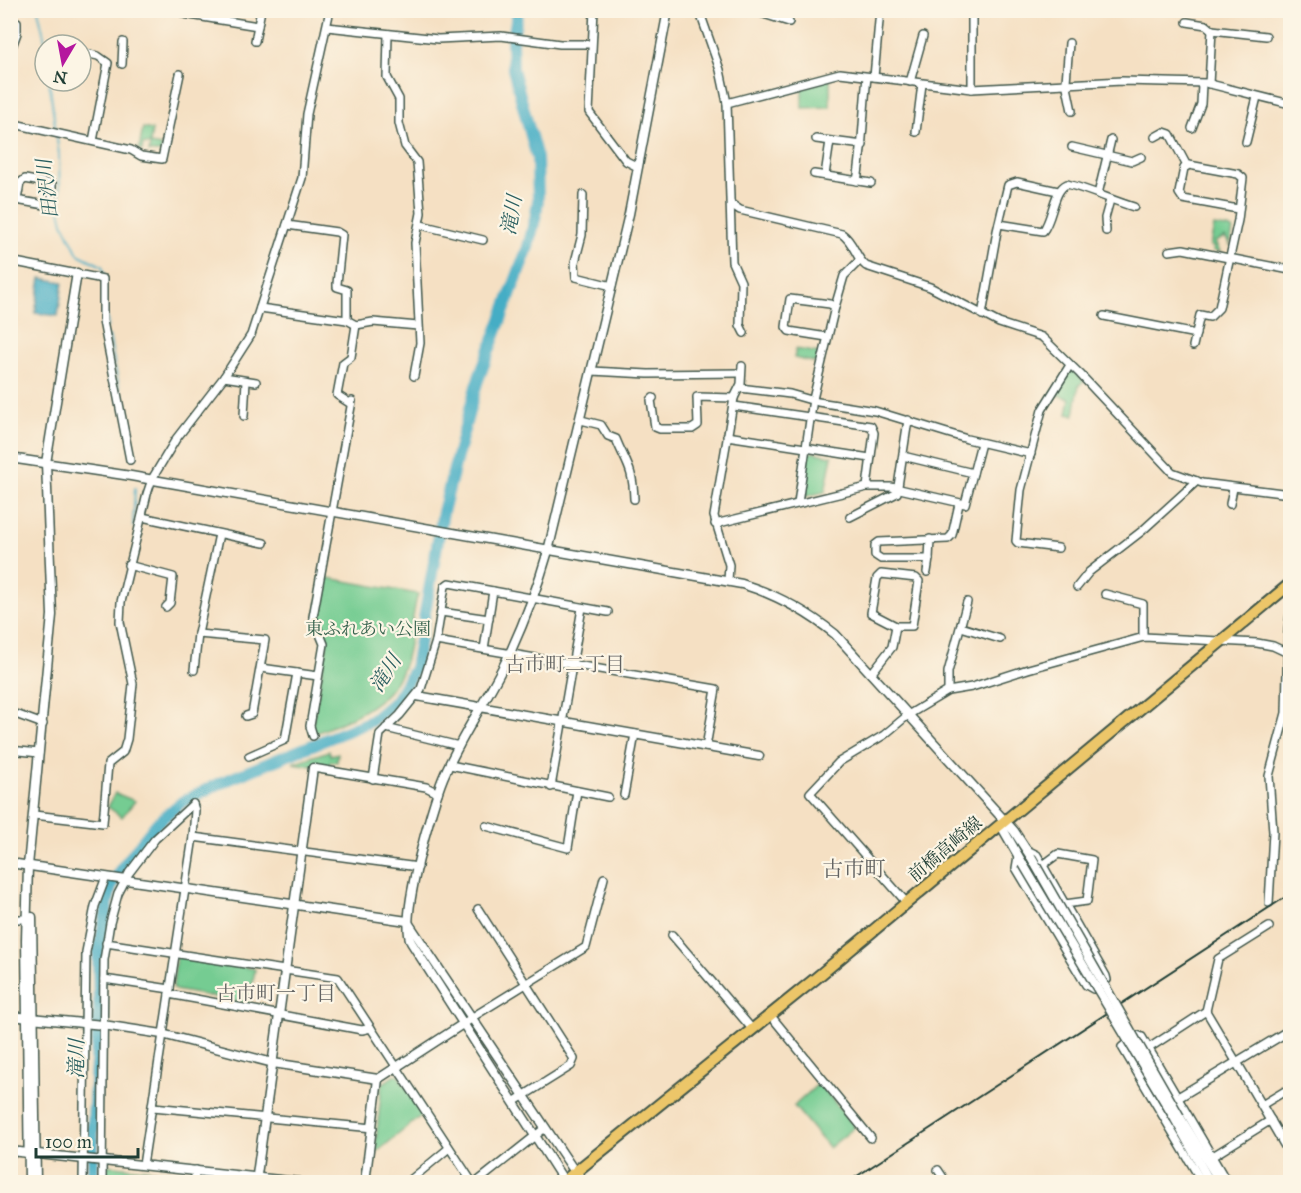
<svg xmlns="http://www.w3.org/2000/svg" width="1301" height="1193" viewBox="0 0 1301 1193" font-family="'IM FELL Great Primer','Noto Serif JP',serif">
	<rect width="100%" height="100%" fill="#fcf5e5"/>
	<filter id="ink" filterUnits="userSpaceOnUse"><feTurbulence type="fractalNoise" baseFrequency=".0167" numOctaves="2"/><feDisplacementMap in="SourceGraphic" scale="12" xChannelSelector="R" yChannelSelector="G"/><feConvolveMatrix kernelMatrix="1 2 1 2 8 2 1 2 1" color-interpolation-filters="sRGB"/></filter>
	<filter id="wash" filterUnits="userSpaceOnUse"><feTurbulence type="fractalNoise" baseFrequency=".008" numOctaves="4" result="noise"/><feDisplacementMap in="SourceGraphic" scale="24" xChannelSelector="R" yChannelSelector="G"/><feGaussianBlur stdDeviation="1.35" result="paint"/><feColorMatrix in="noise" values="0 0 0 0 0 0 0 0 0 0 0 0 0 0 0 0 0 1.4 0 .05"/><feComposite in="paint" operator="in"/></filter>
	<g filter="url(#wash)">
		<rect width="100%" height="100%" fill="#f5e0c3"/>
		<!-- green -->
		<g fill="#74cc92" stroke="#4a8463" stroke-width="1.5">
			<path d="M830,78V107L802,108V85Z"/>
			<path d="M143,128L152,130L150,144L162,146L161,152H149L150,145L143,144L142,151L139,149Z"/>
			<path d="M1214,226L1233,229L1230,245L1225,237L1215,242L1220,252L1213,251L1214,247L1210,246Z"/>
			<path d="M796,349L820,353L818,363L794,358Z"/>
			<path d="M1071,369L1084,381L1079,385L1074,415L1067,414L1070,399L1055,394Z"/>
			<path d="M811,452L832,456L825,492L803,497L801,495L807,453Z"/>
			<path d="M323,577L418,594C412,614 412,634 407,654C397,702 356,716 316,733L312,726L327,645L316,617Z"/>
			<path d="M329,751L331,755L338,753L337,762L330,761L329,769L293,763Z"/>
			<path d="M115,793L135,801L122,817L108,807Z"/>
			<path d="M180,955L255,969L250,1001L247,1003L175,990L173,987L176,957Z"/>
			<path d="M395,1075H398L422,1111V1115L378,1151L375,1150L382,1084Z"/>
			<path d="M819,1083L855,1127L829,1148L794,1106Z"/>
			<path d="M105,1165L190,1174L189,1182H104Z"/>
		</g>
		<!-- water -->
		<path fill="#45adc5" stroke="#32757c" stroke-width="1.5" d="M41,278L63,282L58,316L35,313Z"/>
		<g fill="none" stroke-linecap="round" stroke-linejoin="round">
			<!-- stream -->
			<g stroke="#45adc5" stroke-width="2">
				<path d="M38,10L46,45"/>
				<path d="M49,81L59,154L60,210L63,223L78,254L102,266L105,275"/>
				<path d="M106,315L108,327"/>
				<path d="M109,336L124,412"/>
				<path d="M133,527L135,488"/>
			</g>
			<!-- river -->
			<path stroke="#45adc5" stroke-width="12" d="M93,1182V1123L99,1004L98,953L111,887L121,869L157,823L182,802L225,781L371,721L396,700L415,668L443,512L461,441L477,383L528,247L535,219L538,201L537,158L513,69L512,43L518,10"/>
		</g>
	</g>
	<g filter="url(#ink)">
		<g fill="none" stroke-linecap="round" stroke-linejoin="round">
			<!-- minor casing -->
			<g stroke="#3f5549" stroke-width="10">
				<g id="minor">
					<path d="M594,10L589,112L626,161L638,167"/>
					<path d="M699,10L720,70L727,103L732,262L741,282L740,325L744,333"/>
					<path d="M751,10L789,22"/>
					<path d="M972,10V89"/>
					<path d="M987,10H1001"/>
					<path d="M184,14L258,26"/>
					<path d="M10,21L17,22V33L10,52"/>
					<path d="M1187,22L1206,25L1212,30"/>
					<path d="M327,27L438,39L501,36L560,44H591"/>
					<path d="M388,34L387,77L399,99V123L405,146L417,162L421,213L415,243L420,343L414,376"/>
					<path d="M255,41L261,10"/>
					<path d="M1069,43L1066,82L1072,111"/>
					<path d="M81,52L98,56L108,63L93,141"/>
					<path d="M122,64L123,42"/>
					<path d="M874,77L880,10"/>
					<path d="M910,82L923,36"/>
					<path d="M1209,84L1212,30L1266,36"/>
					<path d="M727,103L840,73L972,89L1122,81L1206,83L1290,104"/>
					<path d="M10,123L131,150L141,156L162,159L180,74"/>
					<path d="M1192,128L1201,104L1202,84"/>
					<path d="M916,132L922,84"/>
					<path d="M1155,137L1164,132L1170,134L1187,166"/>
					<path d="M816,139L863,145"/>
					<path d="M1246,142L1257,97"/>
					<path d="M1072,147L1132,161L1141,157"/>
					<path d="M814,174L871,183"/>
					<path d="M825,175L830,141"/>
					<path d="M857,181C863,146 863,112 867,77"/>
					<path d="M1098,194L1111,140"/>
					<path d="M583,195L582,235L575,262L576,277L612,286"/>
					<path d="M10,199L51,206H52V184L25,179L20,183L17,200"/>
					<path d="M731,204L740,210L842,234C854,242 855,257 866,266L930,287L999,323L1042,337L1080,374L1172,472L1202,483L1290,494"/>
					<path d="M999,224L1043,231C1053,219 1053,190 1067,184C1091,190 1111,200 1134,207"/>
					<path d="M287,225L337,232L342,235L337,284V287L347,290V320"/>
					<path d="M421,225L483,240"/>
					<path d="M1106,231L1105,218L1110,200"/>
					<path d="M1169,251L1183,249L1290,270"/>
					<path d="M10,261L103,279V321L130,460"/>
					<path d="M260,308L347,320L356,325L373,322L418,326"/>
					<path d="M982,315L997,231L1008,185L1017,182L1058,191"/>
					<path d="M1104,316L1196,334"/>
					<path d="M827,337L789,331L786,327L790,299L830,304L835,307"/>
					<path d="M1193,346L1200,315L1210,317L1219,308L1238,220L1243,178L1238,174L1189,165L1184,168L1179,193L1183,199L1238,209"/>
					<path d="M592,371L648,374L741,373"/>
					<path d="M224,377L256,382"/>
					<path d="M740,388L790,394L818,402L875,411L967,439L1031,454"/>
					<path d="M653,398L651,400L655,427L660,429H692L698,425L697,397L734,398"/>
					<path d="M351,404L337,395L343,363L351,357L356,325"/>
					<path d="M734,406L871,426L874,433L867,487"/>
					<path d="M244,416L246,381"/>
					<path d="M581,420L601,425L608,436L616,439C626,464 633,467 634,499"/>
					<path d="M727,436L870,458"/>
					<path d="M903,456L973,473"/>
					<path d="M798,503L813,399L835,307L844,276L860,260"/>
					<path d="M1230,504L1233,488"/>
					<path d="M142,517L264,543"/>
					<path d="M850,517L897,493L908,420"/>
					<path d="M715,524L867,487H891L965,504L981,443"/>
					<path d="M930,539L929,559H881L875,555V545L879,542L948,539L952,535L959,504"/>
					<path d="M1058,548L1018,543L1016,541L1021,490L1042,410L1070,365"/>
					<path d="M128,565L173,577L170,603L166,607"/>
					<path d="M927,572L929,559"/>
					<path d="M728,581L729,565L714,516L734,398L741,384L742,366"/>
					<path d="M1077,587L1089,572L1142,531L1197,481"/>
					<path d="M1105,594L1143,604V637"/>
					<path d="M441,612L489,619"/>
					<path d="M961,627L1000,639"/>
					<path d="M198,634L265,640L252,714L246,716"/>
					<path d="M436,641L716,689L706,747"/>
					<path d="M484,649L493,591"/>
					<path d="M261,668L318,676"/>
					<path d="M194,670L198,634L219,534"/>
					<path d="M871,674L892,647L896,626L871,613L877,578L881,574L916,578L919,581L912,626H896"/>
					<path d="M948,691V672L967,602"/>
					<path d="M10,712L43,724"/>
					<path d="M386,728L459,746"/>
					<path d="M313,736L310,726L324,644L313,617L352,401"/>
					<path d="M10,750L39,753"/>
					<path d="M249,756L285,740L297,673"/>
					<path d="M450,765L608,797"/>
					<path d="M313,768L426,787L438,793"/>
					<path d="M373,779L380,734L400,715L421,689L436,641L445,586L449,583L608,612"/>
					<path d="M551,787L582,608"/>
					<path d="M624,795L635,734"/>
					<path d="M34,815L103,823L108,764L123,752L127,739L133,684L120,622L121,602L147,494L152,479L176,439L224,377L251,335L302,178L307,114L330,10"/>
					<path d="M486,826L568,848L577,791"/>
					<path d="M193,837L418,867"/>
					<path d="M1018,856L1016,868L1086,985L1093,989L1107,980L1106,976L1037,855L1027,850"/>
					<path d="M1043,865L1058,854L1092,860L1087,901L1065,904"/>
					<path d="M906,902L810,793L839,762L884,735L908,715L948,691L972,687L1028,669L1144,637L1257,643L1273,646L1290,654"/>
					<path d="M1269,903L1273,832L1269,776L1286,713L1288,630L1290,614"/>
					<path d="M478,909L574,1059L571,1066L515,1101"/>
					<path d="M10,919H29"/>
					<path d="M672,935L753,1030"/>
					<path d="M106,943L338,978L472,1182"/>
					<path d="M104,979L170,989"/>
					<path d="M169,994L362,1030L371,1028"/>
					<path d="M771,1016L871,1138"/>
					<path d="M471,1018L586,947L604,878"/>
					<path d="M1149,1048L1206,1011"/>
					<path d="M1237,1063L1206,1011L1218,959L1269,927"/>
					<path d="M1262,1105L1290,1088"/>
					<path d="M153,1107L373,1128"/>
					<path d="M1213,1156L1271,1120"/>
					<path d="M143,1165L193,837L195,810L193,804"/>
					<path d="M938,1170L946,1182"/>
					<path d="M83,1182L86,952L95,906L106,877"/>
					<path d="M102,1182L104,960L110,923L118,894L129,873L155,839L193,804"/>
					<path d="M194,1182L196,1170"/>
					<path d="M408,1182L449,1148"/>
					<path d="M477,1182L545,1128"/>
					<path d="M1202,1182L1122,1047L1137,1035L1142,1037L1227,1182"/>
				</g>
			</g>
			<!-- tertiary casing -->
			<g stroke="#3f5549" stroke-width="11">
				<g id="tertiary">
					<path d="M10,458L131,476L742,584C778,595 806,611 835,634L1014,831L1031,857"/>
					<path d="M417,696L759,756"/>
					<path d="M1004,822V831L1023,864"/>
					<path d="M10,863L407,921L575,1172"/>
					<path d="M32,917L36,1182"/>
					<path d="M10,1016L103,1025L162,1034L273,1063L378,1079L469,1020"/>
					<path d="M1237,1063L1290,1154"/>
					<path d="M1179,1097L1290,1030"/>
					<path d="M1180,1117L1220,1182"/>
					<path d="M1175,1119L1210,1182"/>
					<path d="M10,1151L299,1182"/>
					<path d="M564,1181L411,942C399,918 432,805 443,778C461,735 490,696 510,653C525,620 538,586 548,551L629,214L668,10"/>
					<path d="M29,1182L26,940L28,866L52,615L46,463L77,273"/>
					<path d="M256,1182L313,768"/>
					<path d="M365,1182L378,1079"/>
				</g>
			</g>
			<!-- secondary casing -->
			<g stroke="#3f5549" stroke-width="12">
				<path id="secondary" d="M575,1172L584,1182"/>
			</g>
			<!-- primary casing -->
			<g stroke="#3f5549" stroke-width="14">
				<path id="primary" d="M563,1182L815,979L1290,584"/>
			</g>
			<!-- minor -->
			<use href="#minor" stroke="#fff" stroke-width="7"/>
			<!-- tertiary -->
			<use href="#tertiary" stroke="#fff" stroke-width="8"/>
			<!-- secondary -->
			<use href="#secondary" stroke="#f7e8c3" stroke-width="9"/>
			<!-- primary -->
			<use href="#primary" stroke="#ecc669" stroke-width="10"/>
			<!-- rail -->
			<path stroke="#1f3d34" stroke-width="2" d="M848,1182L1290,894"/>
			<!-- tertiary-bridge casing -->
			<g stroke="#3f5549" stroke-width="11" stroke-linecap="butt">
				<g id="tertiary-bridge">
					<path d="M1031,857L1180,1117"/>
					<path d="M1023,864L1175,1119"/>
				</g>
			</g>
			<!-- tertiary-bridge -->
			<use href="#tertiary-bridge" stroke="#fff" stroke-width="8"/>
		</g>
	</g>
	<g text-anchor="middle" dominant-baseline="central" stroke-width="4.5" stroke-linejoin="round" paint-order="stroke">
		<!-- park labels -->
		<g font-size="18" fill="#34614c" stroke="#fcf5e5">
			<text x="368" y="629">東ふれあい公園</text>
		</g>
		<!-- street labels -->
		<g font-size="18" fill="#1f3d34" stroke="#fcf5e5">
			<text transform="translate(945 849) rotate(-40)">前橋高崎線</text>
		</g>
		<!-- water labels -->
		<g font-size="20" font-style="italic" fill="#2a5f60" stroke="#fcf5e5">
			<text transform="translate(47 189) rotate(-97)">田沢川</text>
			<text transform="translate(511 215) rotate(-80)">滝川</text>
			<text transform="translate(385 673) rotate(-57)">滝川</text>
			<text transform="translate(76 1059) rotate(-89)">滝川</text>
		</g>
		<!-- neighbourhood labels -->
		<g font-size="20" fill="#626362" stroke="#fcf5e5">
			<text x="565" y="664">古市町二丁目</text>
			<text x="276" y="993">古市町一丁目</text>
		</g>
		<!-- quarter labels -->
		<g font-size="21" fill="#626362" stroke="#fcf5e5">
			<text x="854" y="869">古市町</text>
		</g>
	</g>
	<!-- margin -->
	<rect width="1301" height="1193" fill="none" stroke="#fcf5e5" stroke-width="36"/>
	<!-- north arrow -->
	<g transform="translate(63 63) rotate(190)"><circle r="28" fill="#fcf5e5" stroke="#a4ab9e" stroke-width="1.5"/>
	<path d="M0-4.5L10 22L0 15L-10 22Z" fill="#b5179e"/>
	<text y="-9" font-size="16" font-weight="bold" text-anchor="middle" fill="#1f3d34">N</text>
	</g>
	<!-- scale -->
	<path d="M36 1148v9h102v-9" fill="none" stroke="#1f3d34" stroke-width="3"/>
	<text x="45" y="1148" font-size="18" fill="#1f3d34" stroke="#fcf5e5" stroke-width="4.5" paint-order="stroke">100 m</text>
</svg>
